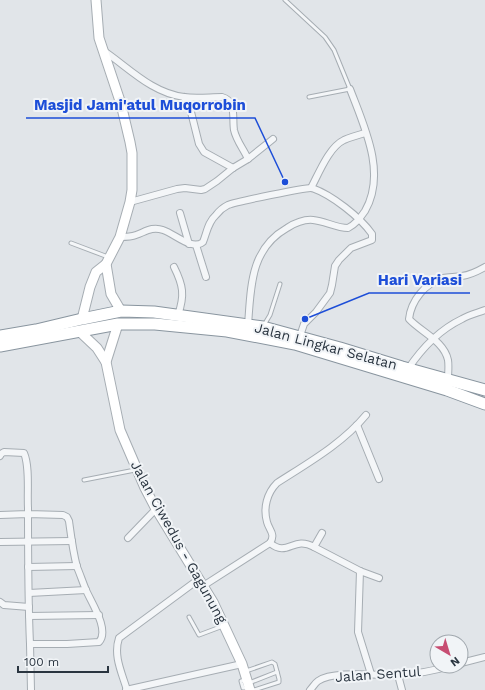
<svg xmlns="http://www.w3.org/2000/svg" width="485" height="690" viewBox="0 0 485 690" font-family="'Work Sans',sans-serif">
	<rect width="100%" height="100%" fill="#e1e5e9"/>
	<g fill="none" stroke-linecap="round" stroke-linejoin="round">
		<!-- lane casing -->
		<g stroke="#a6adb3" stroke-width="5">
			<g id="lane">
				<path d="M285,0L325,37L334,50L350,89L309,97"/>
				<path d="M71,243L108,257"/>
				<path d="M264,325L270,315L280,284"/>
				<path d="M84,480L135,470"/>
				<path d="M189,617L199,635L223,626"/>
				<path d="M246,671L272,662L275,664L279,679V682L254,690"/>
				<path d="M245,680L241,681L243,688H248"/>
				<path d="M249,683L277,672"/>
			</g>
		</g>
		<!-- street casing -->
		<g stroke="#a6adb3" stroke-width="8">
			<g id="street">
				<path d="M104,51C129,68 152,93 184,97C196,99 210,97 222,97C237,101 232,118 234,130C236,140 244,150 248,159"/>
				<path d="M184,97L191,112L199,144L204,152L233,168"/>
				<path d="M311,188C319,173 329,147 344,140C351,137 358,135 365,133"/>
				<path d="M130,202L177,189L185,188L201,190L205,189L217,181L233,168L248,159L273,139"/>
				<path d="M180,213L189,244"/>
				<path d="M120,237C125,237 131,237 136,235C145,232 152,226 163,230C175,234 192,251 203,242C207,232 208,222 216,215C219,211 224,207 228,205C235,202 307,187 312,188C332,195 360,217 372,234V240L351,248L339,260L335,266L332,285L330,293L316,312L304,324L300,336"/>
				<path d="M196,245L206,277"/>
				<path d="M174,267C183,285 185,295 178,315"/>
				<path d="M248,325C251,287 250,249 287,228C295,223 303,219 313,220C325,221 336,228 348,228C356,224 360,218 365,211C387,173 364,126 350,89"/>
				<path d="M408,369C422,348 439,330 462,319C469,315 477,313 485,310"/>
				<path d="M448,379C448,373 449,366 448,360C444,341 421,332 409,319C411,301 425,283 443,278C449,277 456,277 462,276C470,275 478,271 485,267"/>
				<path d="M357,425L379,479"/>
				<path d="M0,456L1,454L4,452L24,453C30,467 27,492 28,508C28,553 28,599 30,644H67L99,642C110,630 91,602 86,590C83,583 80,574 77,567C73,552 71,536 69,521L67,517L63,515L28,514L0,515"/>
				<path d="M128,538L156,509"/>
				<path d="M0,542L72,541"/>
				<path d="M270,543C288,558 293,535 314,547L322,533"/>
				<path d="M314,547L360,571L379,578"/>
				<path d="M28,567L77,566"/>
				<path d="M360,571L358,632L371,674"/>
				<path d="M203,586L270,543C276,534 269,530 267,522C263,508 267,493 277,483C308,463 342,444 366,415"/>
				<path d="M29,593L86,590"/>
				<path d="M0,602L4,605L29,607"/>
				<path d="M29,616L99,615"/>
				<path d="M30,644L31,690"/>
				<path d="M461,663L485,657"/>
				<path d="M398,675L402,690"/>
				<path d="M126,690L242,664"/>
				<path d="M127,690C122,673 113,656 119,638L199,579"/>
				<path d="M310,690C313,687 315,683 318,681C334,670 379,676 398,675C416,674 433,671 450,666"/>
			</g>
		</g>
		<!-- secondary casing -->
		<g stroke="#a6adb3" stroke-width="11">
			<g id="secondary">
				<path d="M106,264L111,294L121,311"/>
				<path d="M82,319L90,287L96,272L106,264L120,237L130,202L132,190V153L130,142L121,104L99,38L96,0"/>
				<path d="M118,324L106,362L120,430L145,488L156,509L213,602L242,664L250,690"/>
				<path d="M79,331L97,348L106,362"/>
			</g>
		</g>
		<!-- highway casing -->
		<g stroke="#89959f" stroke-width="13">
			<g id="highway">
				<path d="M0,336L36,330L82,319L121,311L154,312L263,327L340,348L402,367L485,390"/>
				<path d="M0,346L118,324H155L227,331L295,344L447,390L485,404"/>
			</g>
		</g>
		<!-- lane -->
		<use href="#lane" stroke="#f4f6f8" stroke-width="3"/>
		<!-- street -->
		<use href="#street" stroke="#f4f6f8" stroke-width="6"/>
		<!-- secondary -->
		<use href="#secondary" stroke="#fff" stroke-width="9"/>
		<!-- highway -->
		<use href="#highway" stroke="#fff" stroke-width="11"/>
	</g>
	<g text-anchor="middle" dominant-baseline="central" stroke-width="4" stroke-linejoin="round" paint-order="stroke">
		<!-- street labels -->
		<g font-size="14" fill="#2a3540" stroke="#f1f4f7">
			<text transform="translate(326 346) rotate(15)">Jalan Lingkar Selatan</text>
			<text transform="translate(179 542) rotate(61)">Jalan Ciwedus - Gagunung</text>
			<text transform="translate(378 674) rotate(-4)">Jalan Sentul</text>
		</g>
	</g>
	<!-- callouts -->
	<path fill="none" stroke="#1d4ed8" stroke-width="1.5" d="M285 182L255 118H26M305 319L369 293H470"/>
	<g fill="#1d4ed8" stroke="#f1f4f7" stroke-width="1.5">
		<circle cx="285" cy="182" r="4"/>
		<circle cx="305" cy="319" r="4"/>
	</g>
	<g font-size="15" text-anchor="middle" font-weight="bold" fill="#1d4ed8" stroke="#f1f4f7" stroke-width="4" stroke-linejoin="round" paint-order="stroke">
		<text x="140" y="110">Masjid Jami'atul Muqorrobin</text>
		<text x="420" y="285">Hari Variasi</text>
	</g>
	<!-- north arrow -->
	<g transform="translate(449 654) rotate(142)"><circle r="19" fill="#f1f4f7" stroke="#a1a8ae"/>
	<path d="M0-3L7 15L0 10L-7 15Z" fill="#c74d72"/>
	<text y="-6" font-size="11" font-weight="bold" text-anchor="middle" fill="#2a3540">N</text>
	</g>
	<!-- scale -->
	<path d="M18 666v6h90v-6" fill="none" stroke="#2a3540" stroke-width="2"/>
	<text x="24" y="666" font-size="12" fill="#2a3540" stroke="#f1f4f7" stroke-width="3" paint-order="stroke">100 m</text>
</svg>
